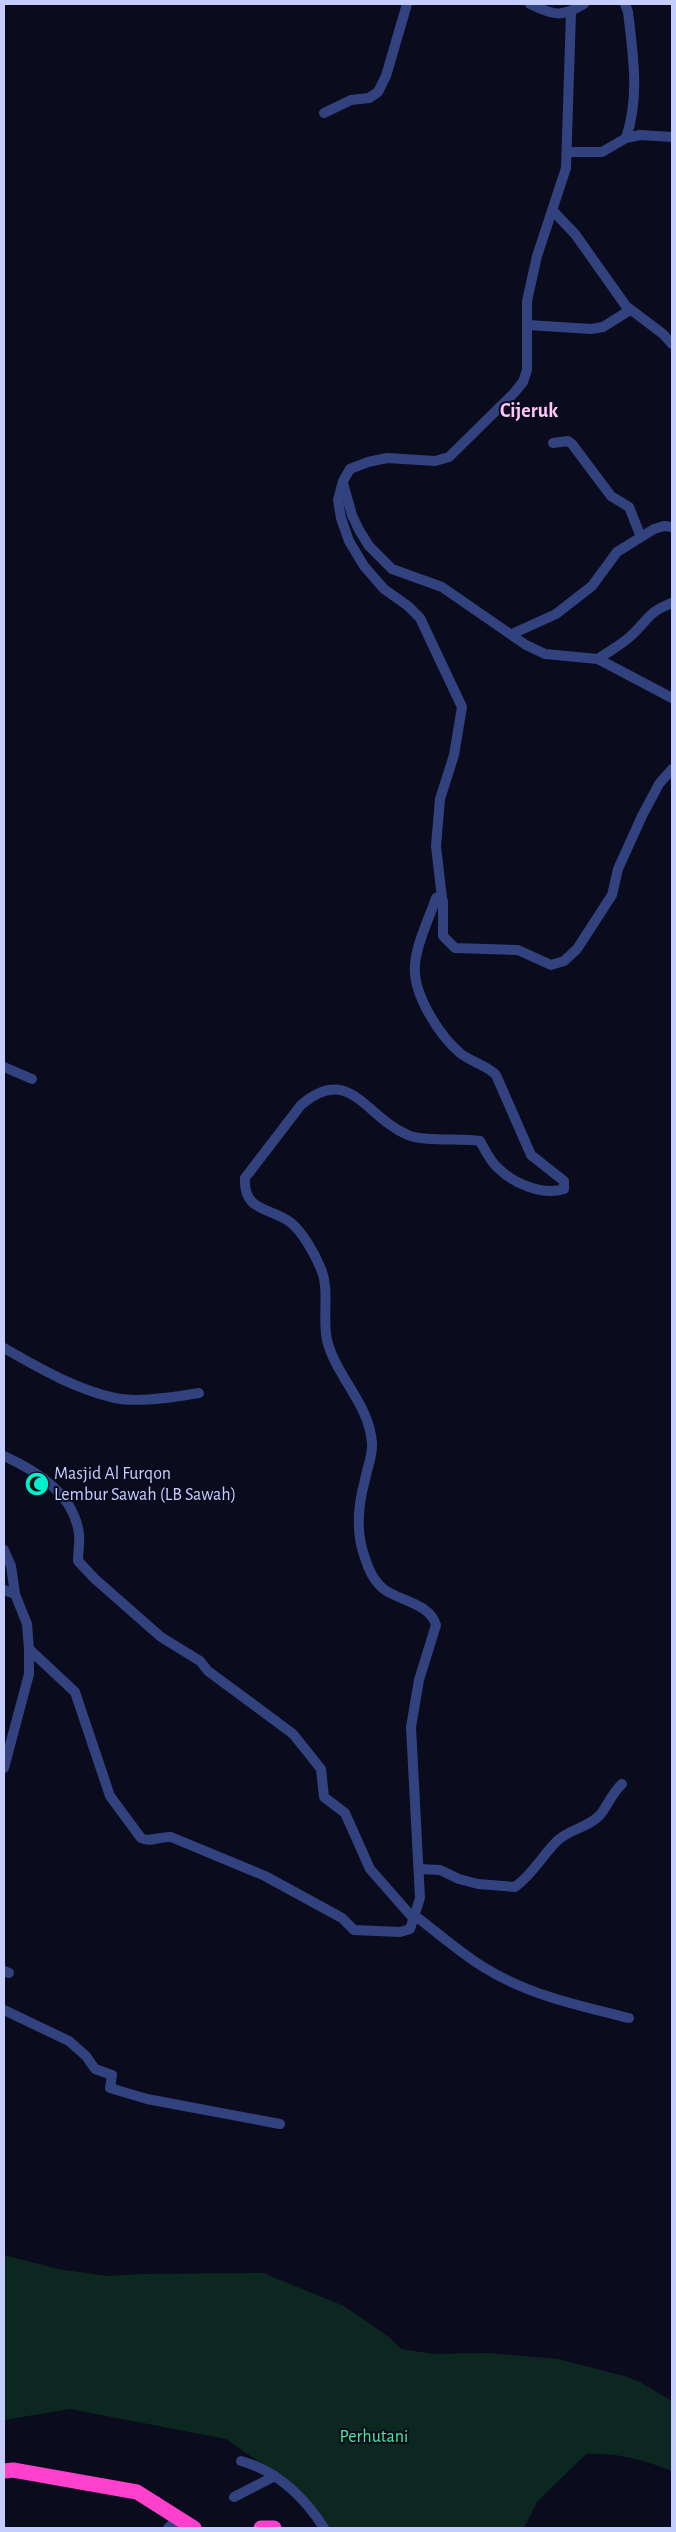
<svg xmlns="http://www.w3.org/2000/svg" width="676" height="2532" viewBox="0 0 676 2532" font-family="'Alegreya Sans',sans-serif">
	<rect width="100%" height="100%" fill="#0a0b1d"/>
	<!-- green -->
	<path fill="#0c271f" d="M4,2255L58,2269L108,2276L143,2274L263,2273L344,2306L389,2337L401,2349L434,2354L487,2353L558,2359L624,2376L638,2381L672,2401V2471C645,2460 615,2452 586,2454L537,2502L524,2528H330L299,2490L226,2439L70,2409L4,2420Z"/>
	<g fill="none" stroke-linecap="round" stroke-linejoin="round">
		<!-- minor -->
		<g stroke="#31427f" stroke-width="10">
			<path d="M530,4C553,15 561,18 584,4"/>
			<path d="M324,113L351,100L369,98L378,92L386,76L407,4"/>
			<path d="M626,138L640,135L672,137"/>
			<path d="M568,152H602L626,138C640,96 633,55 628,12L625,4"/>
			<path d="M553,211L575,234L626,306L663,334L672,344"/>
			<path d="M528,325L591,329L603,327L630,310"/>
			<path d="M553,443L568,441L572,444L611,496L629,507L641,537"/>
			<path d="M343,483L352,515L359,530L369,546L392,569L442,587L526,645L545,654L598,659L672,698"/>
			<path d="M512,634L556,614L592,586L617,552L654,529L664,526L672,527"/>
			<path d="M598,659C609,651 623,644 633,634C648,619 650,611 672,603"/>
			<path d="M442,898L436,846L440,799L454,755L462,707L420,618L408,606L384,589L364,566L349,541L341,518L338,500L343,481L350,469L368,462L387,458L435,461L449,457L514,393L523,382L527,370V301L537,256L566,168L571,12"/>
			<path d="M4,1067L32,1079"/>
			<path d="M4,1348C39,1368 75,1389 115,1398C137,1403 176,1397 199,1393"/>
			<path d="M4,1456C37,1471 74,1494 79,1534C80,1542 78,1552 78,1561L95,1579L161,1637L200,1661L208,1671L293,1734L321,1769L324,1797L345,1813L370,1869L413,1918"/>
			<path d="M4,1550L11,1566L15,1594"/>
			<path d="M4,1590L15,1594L27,1624L29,1649L75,1692L110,1796L141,1838C150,1843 161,1836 171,1837L265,1876L342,1918L354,1930L400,1932L410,1929L420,1898L411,1727L419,1680L436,1625C430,1604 401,1601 385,1590C375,1583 368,1569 365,1558C356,1534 358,1505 365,1480C367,1468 373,1455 372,1443C369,1403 336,1377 327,1340C322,1317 330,1290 321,1269C315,1254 302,1231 290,1222C270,1207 243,1212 245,1178L301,1105C350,1063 366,1118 408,1135C424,1142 460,1138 480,1141C485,1150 490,1161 498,1168C513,1183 542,1196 564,1189V1181L531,1155L496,1075C487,1065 471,1062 460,1053C439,1035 412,993 415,964C417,942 429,919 436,898L440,896L443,901V936L455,948L518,950L551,965L564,961L577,949L612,895L618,869L642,816L659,784L672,769"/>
			<path d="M4,1768L29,1674V1649"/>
			<path d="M419,1869L440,1870L459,1879L478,1884L515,1887C534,1873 541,1857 557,1841C569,1829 588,1828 600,1815C608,1805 612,1793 622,1784"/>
			<path d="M414,1915C437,1932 460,1953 485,1968C529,1995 579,2006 629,2018"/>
			<path d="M4,1971L9,1973"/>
			<path d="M4,2010L69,2041L86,2056L95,2069L112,2075L110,2088L147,2099L280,2124"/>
			<path d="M241,2461C277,2471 304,2497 324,2528"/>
			<path d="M234,2497L275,2476"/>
			<path d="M168,2528L177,2520"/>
		</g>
		<!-- highway -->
		<g stroke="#ff40cc" stroke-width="15">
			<path d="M4,2471L13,2470L137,2492L194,2528"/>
			<path d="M261,2528H274"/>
		</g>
	</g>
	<!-- icons -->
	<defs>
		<g id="mosque-disc" transform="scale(1.25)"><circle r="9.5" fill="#00f0cc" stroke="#0a0b1d"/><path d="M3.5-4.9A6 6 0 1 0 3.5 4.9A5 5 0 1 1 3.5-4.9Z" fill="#111"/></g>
	</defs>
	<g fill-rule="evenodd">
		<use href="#mosque-disc" x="37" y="1484"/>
	</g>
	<g text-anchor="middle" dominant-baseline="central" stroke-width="4" stroke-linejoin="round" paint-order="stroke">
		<!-- poi labels -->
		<g font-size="18" fill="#c5cdff" stroke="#0a0b1d" text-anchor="start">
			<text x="54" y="1474">Masjid Al Furqon<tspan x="54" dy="21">Lembur Sawah (LB Sawah)</tspan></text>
		</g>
		<!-- park labels -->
		<g font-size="18" fill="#49e798" stroke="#0a0b1d">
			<text x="374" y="2437">Perhutani</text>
		</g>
		<!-- quarter labels -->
		<g font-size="20" font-weight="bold" fill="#ffc7f9" stroke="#0a0b1d">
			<text x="529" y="411">Cijeruk</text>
		</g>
	</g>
	<!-- border -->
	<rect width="676" height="2532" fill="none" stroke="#c5cdff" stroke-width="10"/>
</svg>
